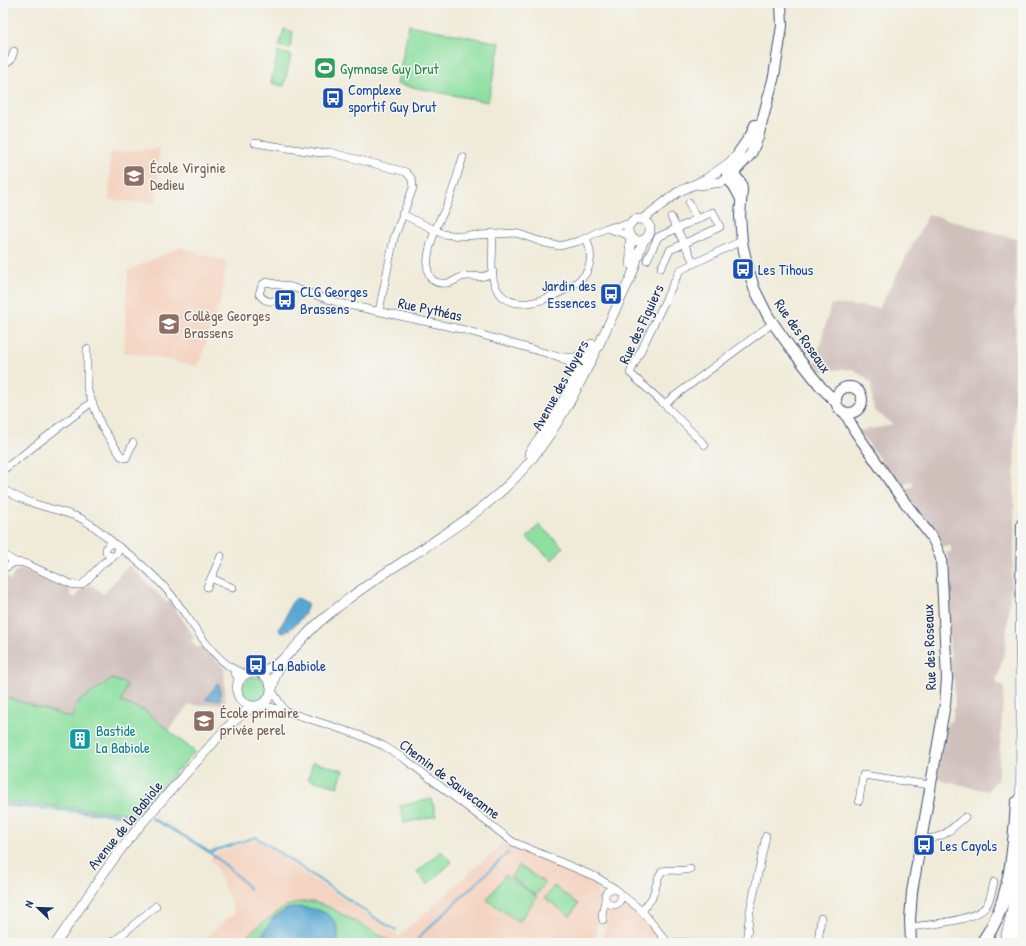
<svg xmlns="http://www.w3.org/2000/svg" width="1026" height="946" viewBox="0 0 1026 946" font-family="'Patrick Hand',sans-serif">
	<rect width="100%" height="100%" fill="#f6f6f2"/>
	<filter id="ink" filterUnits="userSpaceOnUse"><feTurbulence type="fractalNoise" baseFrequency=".025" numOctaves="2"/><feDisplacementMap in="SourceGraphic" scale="8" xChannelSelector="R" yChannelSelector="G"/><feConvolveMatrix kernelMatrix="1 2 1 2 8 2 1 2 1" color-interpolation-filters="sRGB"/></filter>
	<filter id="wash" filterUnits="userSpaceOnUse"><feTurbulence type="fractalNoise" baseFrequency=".012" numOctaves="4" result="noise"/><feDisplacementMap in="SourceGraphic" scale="16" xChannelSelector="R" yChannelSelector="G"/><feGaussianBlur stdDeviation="0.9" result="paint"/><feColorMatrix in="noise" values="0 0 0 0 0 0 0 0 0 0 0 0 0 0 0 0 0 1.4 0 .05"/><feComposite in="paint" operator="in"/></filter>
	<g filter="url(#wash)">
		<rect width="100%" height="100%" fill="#f0ebd9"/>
		<!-- built -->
		<g fill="#f4d3c0">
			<path d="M160,148L156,203L109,200L110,153Z"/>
			<path d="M181,247L226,262L222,296L198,366L124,352L128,270Z"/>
			<path d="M257,839L305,874L399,936L503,843L588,876L596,884L600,896L595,943H201L226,919L235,914L216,867L210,859L216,853Z"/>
			<path d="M620,908L630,910L639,914L647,922L661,943H603L607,915L612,909Z"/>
		</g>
		<!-- industrial -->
		<g fill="#d0c0bc">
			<path d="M929,214L1016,239L1014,551L1005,650L996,683L1004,686L998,779L987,791L942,781L938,778L937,772L948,721L952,722L955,704L954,680L951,679L948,610L950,609L947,552H951V546H942L905,497L903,493L907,488L913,486L912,481L901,484L897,483L859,431L893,425L874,410L872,397L871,383L853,369L813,371L831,304L879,308Z"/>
			<path d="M127,566H130L167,603L170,601L194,637L191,641L197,648L201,645L224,668L226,705H189L168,730L144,710L121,702L72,718L3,696V570L10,581L15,572L22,569L71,591L69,595L76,598L80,590L91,585L104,594Z"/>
		</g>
		<!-- green -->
		<g fill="#8ee0a1" stroke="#548880">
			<path d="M409,25L500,43L488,102L397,84Z"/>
			<path d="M284,29L292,31L293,33L290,48L280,47L279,46Z"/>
			<path d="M278,52L291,55L284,86L271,83Z"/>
			<path d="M539,525L563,547L552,560L527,538Z"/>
			<circle cx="255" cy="689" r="12"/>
			<path d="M112,679L127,684L121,702L144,710L195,752L135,814L3,802V696L72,718L77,703Z"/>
			<path d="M313,762L343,770L338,787L308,779Z"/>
			<path d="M432,799L436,816L404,823L400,806Z"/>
			<path d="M441,851L452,862L427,885L417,872Z"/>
			<path d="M519,865L545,883L536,895L511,877Z"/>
			<path d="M505,875L537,897L519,922L487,900Z"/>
			<path d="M554,886L578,904L570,916L545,898Z"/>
			<path d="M301,902H313L329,907L394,943H227L244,939L257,927L286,906Z"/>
		</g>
		<!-- water -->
		<g fill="#58a7d2" stroke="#3a6b98">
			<path d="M297,598L308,603C306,617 295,626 284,633L280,632L279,628C281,625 284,621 286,617C289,609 289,603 297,598Z"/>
			<path d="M217,684L220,686V700H205Z"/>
			<path d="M299,907C322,908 342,916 338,943H257L273,918L287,909Z"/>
		</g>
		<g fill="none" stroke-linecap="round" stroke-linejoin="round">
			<!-- stream -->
			<g stroke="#58a7d2" stroke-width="2">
				<path d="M3,805L142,817"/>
				<path d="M151,818C190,838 220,856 250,889"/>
				<path d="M210,852L256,837L380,921L396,930"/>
				<path d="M416,943L420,936L508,853"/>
			</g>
		</g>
	</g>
	<g filter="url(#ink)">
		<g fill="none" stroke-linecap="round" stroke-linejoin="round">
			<!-- minor casing -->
			<g stroke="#3b4b70" stroke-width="8">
				<g id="minor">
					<path d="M3,66L11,60L14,51"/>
					<path d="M255,143L320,153L329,152L406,172L412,179L413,188L394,238L379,311"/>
					<path d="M463,157C458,172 454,188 448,203C444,213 438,221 435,231C429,247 417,287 447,283C453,283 456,279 461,277C473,273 481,281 493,272"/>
					<path d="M689,203L697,220"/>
					<path d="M402,214L443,234L461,236L516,233L545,243L559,246L579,241L606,228L629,224"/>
					<path d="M671,217L694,263"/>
					<path d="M609,229L628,235"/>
					<path d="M492,233C495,251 487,275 498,291C515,316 554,297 573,285C578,281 583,278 586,273C593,261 591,249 586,238"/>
					<path d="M742,242L737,243L680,270L630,373L664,404L773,323"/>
					<path d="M647,260L658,237L713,212L720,227L670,250L661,268"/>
					<path d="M291,287C281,296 271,310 259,294L262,285L266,282L291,287L339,303L465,330L563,358"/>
					<path d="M87,349V388L89,394L102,427L121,456L126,458L133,443"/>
					<path d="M664,404L705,445"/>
					<path d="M3,470L92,402"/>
					<path d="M3,489C26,504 53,508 78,517C92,523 104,535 115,544"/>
					<circle cx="112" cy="550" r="6"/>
					<path d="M118,546C136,559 153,574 168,591C188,614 206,652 232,668C236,671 242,672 246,674"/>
					<path d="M3,554L15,562"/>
					<path d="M3,569L15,562L24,563L71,584L76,585H81L86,581L103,563L113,557"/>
					<path d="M211,578L233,588"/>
					<path d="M207,587L221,556"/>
					<path d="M233,669L239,681"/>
					<path d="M272,691L285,711"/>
					<path d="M259,706L271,707L285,711L359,735L384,746L406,760L513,842L596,877L614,888"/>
					<path d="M859,801L863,775L930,785"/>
					<path d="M920,838C944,840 948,831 965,817"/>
					<circle cx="613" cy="897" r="8"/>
					<path d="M621,894L642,911L668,943"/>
					<path d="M642,911L652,898L659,876L662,871C672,869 680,872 690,869"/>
					<path d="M603,920L602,915L605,900"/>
					<path d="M910,927C928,925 976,921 986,906C991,899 992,890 994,882"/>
					<path d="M112,943L156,906"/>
					<path d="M671,943L680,942L691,943"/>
					<path d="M746,943L750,911L766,836"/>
					<path d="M818,943L821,918"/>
				</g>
			</g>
			<!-- tertiary casing -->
			<g stroke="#3b4b70" stroke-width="10">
				<g id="tertiary">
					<path d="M699,185L722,182L732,174"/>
					<circle cx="639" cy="230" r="11"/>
					<path d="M643,219L678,192L706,179L729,163L736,156"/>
					<path d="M630,264L631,256L630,238"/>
					<path d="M563,358L571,363L574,369L573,379"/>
					<path d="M563,358H575L588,352"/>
					<path d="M529,453L558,411L592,344"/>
					<circle cx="254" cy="689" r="17"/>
					<path d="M257,672C283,667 297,643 315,626C326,616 337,608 348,599C407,554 484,519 531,460C560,424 581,382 601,340C611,319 621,298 631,277C636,265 638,252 644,240"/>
					<path d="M272,689L276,674L282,662"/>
					<path d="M56,943C79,910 100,876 125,844C147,816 171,790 195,763C213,744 230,720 253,707"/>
				</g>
			</g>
			<!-- secondary casing -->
			<g stroke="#3b4b70" stroke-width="12">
				<g id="secondary">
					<path d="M781,3L782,26L774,76L758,137L751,154L733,173L741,183L742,190L740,216L742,242L747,264L754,288L768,316L792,350L821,387L836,402"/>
					<path d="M741,199L734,186L727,178V173L738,159L739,152L751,135L755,125"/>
					<circle cx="849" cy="400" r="13"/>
					<path d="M845,413L855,431L897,492L933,539L941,558L947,679L945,704L912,892L910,920L911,943"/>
				</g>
			</g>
			<!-- trunk casing -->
			<g stroke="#3b4b70" stroke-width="14">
				<g id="trunk">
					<path d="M1022,595L1023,524"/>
					<path d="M982,943C1011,904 1014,850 1017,803"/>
				</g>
			</g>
			<!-- motorway casing -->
			<g stroke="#3b4b70" stroke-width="14">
				<g id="motorway">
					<path d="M1022,585L1023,721"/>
					<path d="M1006,943C1026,872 1022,796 1023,723"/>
					<path d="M1017,943L1023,913"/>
				</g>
			</g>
			<!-- minor -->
			<use href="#minor" stroke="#fff" stroke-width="7"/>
			<!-- tertiary -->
			<use href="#tertiary" stroke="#fff" stroke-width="9"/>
			<!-- secondary -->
			<use href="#secondary" stroke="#fff" stroke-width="10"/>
			<!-- trunk -->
			<use href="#trunk" stroke="#fff" stroke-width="12"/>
			<!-- motorway -->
			<use href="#motorway" stroke="#fff" stroke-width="13"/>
		</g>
	</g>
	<!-- icons -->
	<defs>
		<g id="stadium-square" transform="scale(1.15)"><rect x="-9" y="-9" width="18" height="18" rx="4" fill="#2e9e5b" stroke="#f6f6f2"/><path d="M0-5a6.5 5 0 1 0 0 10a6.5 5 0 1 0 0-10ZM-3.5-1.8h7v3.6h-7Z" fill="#fff"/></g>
		<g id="bus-square" transform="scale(1.15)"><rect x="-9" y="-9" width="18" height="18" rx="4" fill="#1a4fb4" stroke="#f6f6f2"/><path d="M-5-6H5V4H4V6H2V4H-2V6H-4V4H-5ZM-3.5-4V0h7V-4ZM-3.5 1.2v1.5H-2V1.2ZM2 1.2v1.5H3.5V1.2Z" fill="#fff"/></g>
		<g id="school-square" transform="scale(1.15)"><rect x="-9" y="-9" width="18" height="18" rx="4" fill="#8d6e63" stroke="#f6f6f2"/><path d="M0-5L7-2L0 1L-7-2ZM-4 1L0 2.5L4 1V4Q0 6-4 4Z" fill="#fff"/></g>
		<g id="building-square" transform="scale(1.15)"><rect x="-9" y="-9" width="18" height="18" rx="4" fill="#0f9aa8" stroke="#f6f6f2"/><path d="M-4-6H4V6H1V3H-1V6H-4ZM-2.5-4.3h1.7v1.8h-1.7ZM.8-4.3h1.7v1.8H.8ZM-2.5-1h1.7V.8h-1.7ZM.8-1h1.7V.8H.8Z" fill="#fff"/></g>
	</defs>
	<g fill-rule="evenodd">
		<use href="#stadium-square" x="325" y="68"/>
		<use href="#bus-square" x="333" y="98"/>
		<use href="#school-square" x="134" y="176"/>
		<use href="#bus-square" x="743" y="269"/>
		<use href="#bus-square" x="611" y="294"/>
		<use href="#bus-square" x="285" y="300"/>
		<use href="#school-square" x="169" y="324"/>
		<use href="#bus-square" x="256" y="665"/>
		<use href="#school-square" x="204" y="721"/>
		<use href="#building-square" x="80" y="739"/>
		<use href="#bus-square" x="924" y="845"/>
	</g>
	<g text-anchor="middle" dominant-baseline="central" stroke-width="3" stroke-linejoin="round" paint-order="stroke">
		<!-- leisure labels -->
		<g font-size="15" fill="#27864d" stroke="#f6f6f2" text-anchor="start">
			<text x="340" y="68">Gymnase Guy Drut</text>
		</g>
		<!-- transit labels -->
		<g font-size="15" fill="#164399" stroke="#f6f6f2" text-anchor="start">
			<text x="348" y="89">Complexe<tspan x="348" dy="17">sportif Guy Drut</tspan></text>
			<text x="758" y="269">Les Tihous</text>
			<text x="596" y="285" text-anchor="end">Jardin des<tspan x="596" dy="17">Essences</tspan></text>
			<text x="300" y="291">CLG Georges<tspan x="300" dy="17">Brassens</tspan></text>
			<text x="272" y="665">La Babiole</text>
			<text x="940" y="845">Les Cayols</text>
		</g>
		<!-- education labels -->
		<g font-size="15" fill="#785e54" stroke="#f6f6f2" text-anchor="start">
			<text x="150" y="167">École Virginie<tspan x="150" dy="17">Dedieu</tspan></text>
			<text x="184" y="315">Collège Georges<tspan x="184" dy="17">Brassens</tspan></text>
			<text x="220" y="712">École primaire<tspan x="220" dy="17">privée perel</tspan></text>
		</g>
		<!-- street labels -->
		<g font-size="15" fill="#1b2f5e" stroke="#f6f6f2">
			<text transform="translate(430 309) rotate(12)">Rue Pythéas</text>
			<text transform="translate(641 324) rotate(-65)">Rue des Figuiers</text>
			<text transform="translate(803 336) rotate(55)">Rue des Roseaux</text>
			<text transform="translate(560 385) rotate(-61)">Avenue des Noyers</text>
			<text transform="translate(929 647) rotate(-92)">Rue des Roseaux</text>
			<text transform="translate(450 779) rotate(37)">Chemin de Sauvecanne</text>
			<text transform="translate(125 825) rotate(-51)">Avenue de la Babiole</text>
		</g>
		<!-- culture labels -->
		<g font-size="15" fill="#0d838f" stroke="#f6f6f2" text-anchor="start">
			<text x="96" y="730">Bastide<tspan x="96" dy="17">La Babiole</tspan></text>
		</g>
	</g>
	<!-- margin -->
	<rect width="1026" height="946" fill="none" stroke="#f6f6f2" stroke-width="16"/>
	<!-- north arrow -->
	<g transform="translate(38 908) rotate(293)" stroke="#f6f6f2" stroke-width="3" paint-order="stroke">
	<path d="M0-3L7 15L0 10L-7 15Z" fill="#1b2f5e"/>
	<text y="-6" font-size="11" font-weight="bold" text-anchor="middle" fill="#1b2f5e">N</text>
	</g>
</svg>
